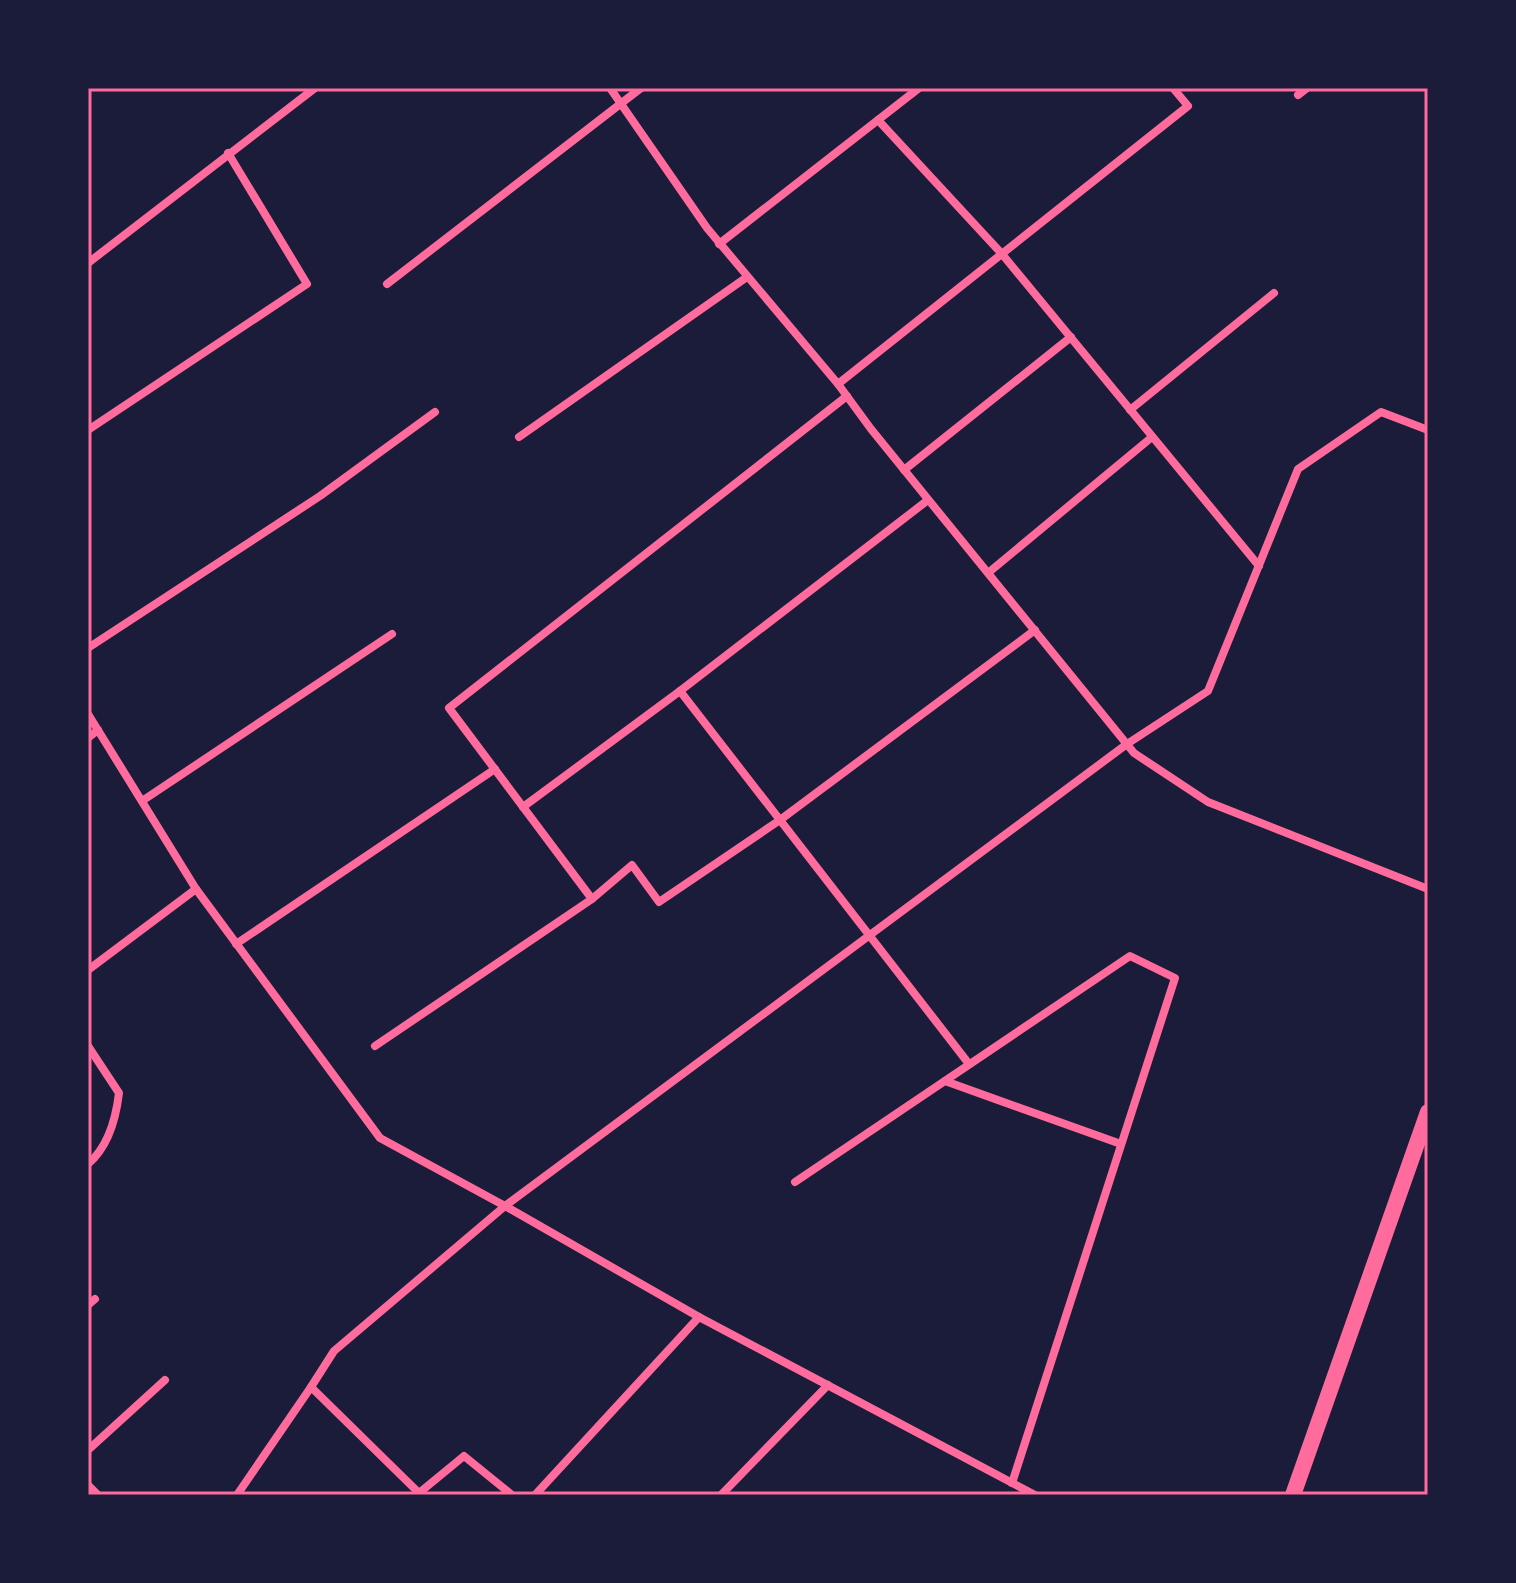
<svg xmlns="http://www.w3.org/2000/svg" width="1516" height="1583" viewBox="0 0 1516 1583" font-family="Ubuntu,sans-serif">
	<rect width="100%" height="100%" fill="#1b1b3a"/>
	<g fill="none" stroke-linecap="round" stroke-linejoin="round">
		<!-- minor -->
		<g stroke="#ff6b9d" stroke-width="8">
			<path d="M610,88L707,228L838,384L871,429L1134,753L1208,802L1428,889"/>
			<path d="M1298,95L1307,88"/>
			<path d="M878,120L1002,254L1259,566"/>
			<path d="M719,244L919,88"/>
			<path d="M88,263L315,88"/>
			<path d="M387,284L641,88"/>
			<path d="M838,384L1188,106L1173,88"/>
			<path d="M1130,410L1274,293"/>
			<path d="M88,430L307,284L228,153"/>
			<path d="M519,437L747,277"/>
			<path d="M904,470L1071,337"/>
			<path d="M988,573L1152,437"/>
			<path d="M88,648L320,496L435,412"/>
			<path d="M680,691L969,1064"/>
			<path d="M88,714L196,889L380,1138L505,1206L699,1317L1035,1495"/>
			<path d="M88,738L98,730"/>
			<path d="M142,801L392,634"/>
			<path d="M523,807L680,691L928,500"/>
			<path d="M592,899L632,865L659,902L780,820L1035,630"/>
			<path d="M236,944L495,769"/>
			<path d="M88,970L196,889"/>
			<path d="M88,1046L119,1093C116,1118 108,1147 88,1164"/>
			<path d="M375,1046L592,899L449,708L847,396"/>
			<path d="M945,1081L1121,1144"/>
			<path d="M795,1182L1130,956L1175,978L1012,1483"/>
			<path d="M88,1305L95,1299"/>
			<path d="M311,1387L334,1351L505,1206L1127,744L1208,691L1298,469L1381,412L1428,430"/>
			<path d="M88,1450L165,1380"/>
			<path d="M88,1485L98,1495"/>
			<path d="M237,1495L311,1387L419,1493L464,1456L512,1495"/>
			<path d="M535,1495L699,1317"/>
			<path d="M721,1495L828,1385"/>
		</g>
		<!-- secondary -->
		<path stroke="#ff6b9d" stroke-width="16" d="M1293,1495L1428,1112"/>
	</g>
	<!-- border -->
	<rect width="1516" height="1583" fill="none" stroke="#1b1b3a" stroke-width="180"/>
	<rect x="90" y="90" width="1336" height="1403" fill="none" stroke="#ff6b9d" stroke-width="3"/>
</svg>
